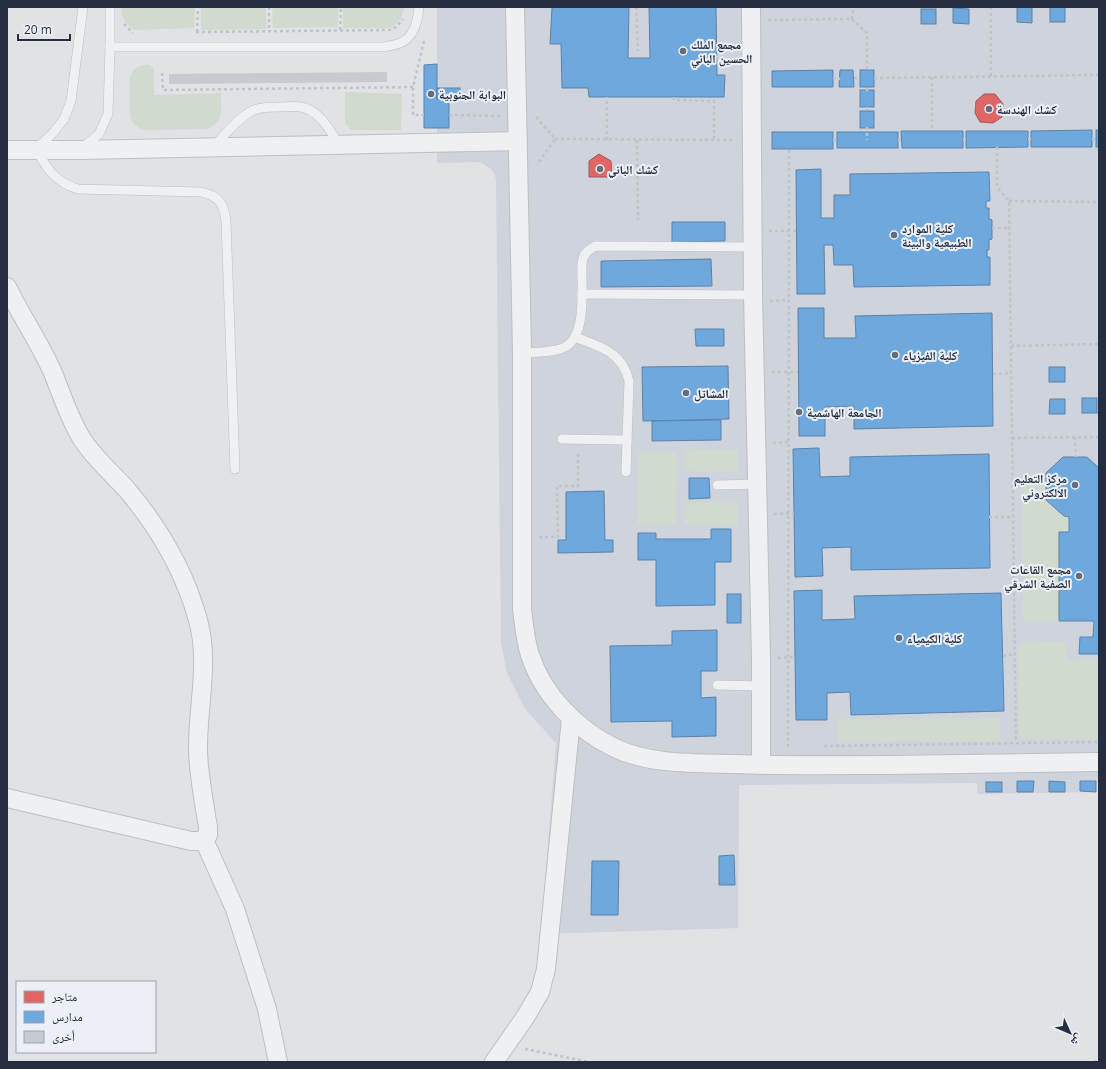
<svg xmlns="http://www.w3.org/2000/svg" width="1106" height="1069" viewBox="0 0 1106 1069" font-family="'Open Sans','Noto Naskh Arabic',sans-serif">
	<rect width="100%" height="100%" fill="#e0e2e5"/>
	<!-- built -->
	<path fill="#cfd3db" d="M437,7H1099V782H1097L1096,792L977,794V783L739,785L738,928L541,934L556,743L525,709L507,673L501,643L496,180L495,175L491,169L480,162L437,163Z"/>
	<!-- green -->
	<g fill="#d0dacf">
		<path d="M122,7H195L194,28L134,30C126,24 120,17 122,7Z"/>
		<path d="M201,7H266V29L201,30Z"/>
		<path d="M272,7H338V27L273,28Z"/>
		<path d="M343,7H404C403,17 399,23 390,28H343Z"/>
		<path d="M142,65C147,64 152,64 154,70V95L221,93C221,109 225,123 206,129L144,130C139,128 133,125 131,119C129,114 129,80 131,75C133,70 137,67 142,65Z"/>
		<path d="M345,92L402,94L401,130H351L345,124Z"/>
		<path d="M685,449L738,450V472L684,471Z"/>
		<path d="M638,452H677L676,524H637Z"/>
		<path d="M1046,473V500L1064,516L1069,517V532H1059V621H1023L1022,474Z"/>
		<path d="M685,502L738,503V525L684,524Z"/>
		<path d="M1067,642V660L1099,659V739H1019L1018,643Z"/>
		<path d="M1000,718V741H838V719Z"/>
	</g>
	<!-- shops -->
	<g fill="#e06666" stroke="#a8555b">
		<path d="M984,94H995L1003,104L1002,117L993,123L980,122L975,113L976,101Z"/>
		<path d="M599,154L611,161L612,177H589V161Z"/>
	</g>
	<!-- schools -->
	<g fill="#6fa8dc" stroke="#5983ad">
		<path d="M552,7H629L628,58H650L649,7H716L717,75H725L724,97H589L588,88H562L561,44H550Z"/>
		<path d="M1017,7H1032V23L1017,22Z"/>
		<rect x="1050" y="7" width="15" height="15"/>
		<path d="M953,8L969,9V24L953,23Z"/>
		<rect x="921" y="9" width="15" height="15"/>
		<path d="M437,64V99H449V128H424V65Z"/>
		<path d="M833,70V87H772V71Z"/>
		<path d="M840,70H853L854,87H839Z"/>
		<rect x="860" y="70" width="14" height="17"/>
		<rect x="437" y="88" width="23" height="11"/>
		<rect x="860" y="90" width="14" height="17"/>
		<rect x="860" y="111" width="14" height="17"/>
		<path d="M1092,130V147H1031V131Z"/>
		<rect x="1096" y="130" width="3" height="17"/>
		<path d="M901,131H963V148H902Z"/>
		<path d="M966,131H1028V147L966,148Z"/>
		<rect x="772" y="132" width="61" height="17"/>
		<rect x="837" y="132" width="61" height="16"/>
		<path d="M821,169V218H834V195H850V174L989,172L990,201H986V208H989V219L992,220V239L989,240V250H987V257H990V285L854,287L853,265H834L833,245H824L825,294H797L796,170Z"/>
		<path d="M672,222H725V241L672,242Z"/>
		<path d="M711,259L712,286L601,287V261Z"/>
		<path d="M798,308H824V338H856L855,316L992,313L993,426L854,429V406L825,407V436H799Z"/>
		<path d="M695,329H724V346H696Z"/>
		<path d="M728,366L729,419L643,421L642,367Z"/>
		<rect x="1049" y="367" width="16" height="15"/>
		<rect x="1082" y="398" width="15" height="15"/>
		<path d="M1050,399H1065V414H1049Z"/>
		<path d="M721,420V440L652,441V421Z"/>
		<path d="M819,448L820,477L850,476V457L989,454L990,568L851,570V547L822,548L823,576L795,577L793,449Z"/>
		<path d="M1063,457H1087L1099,468V654H1079L1080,637H1093L1094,621H1059V532H1069V517L1064,516L1046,500V473Z"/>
		<path d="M689,478H709L710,498L689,499Z"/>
		<path d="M604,491L605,540H613V552L558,553V540H566V492Z"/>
		<path d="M711,529H731V562H715V605L656,606V560H638V533H656V539H711Z"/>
		<path d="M822,590V620L855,619L854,596L1001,593L1004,711L851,715L850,692L827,693V720H796L794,591Z"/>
		<rect x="727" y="594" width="14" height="29"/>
		<path d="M717,630V671H701V698L716,697V736L672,737V721L611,722L610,646L672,645V631Z"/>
		<path d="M1017,781H1034L1033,792H1017Z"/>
		<path d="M1049,781L1065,782V792H1049Z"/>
		<path d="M1080,781H1096V792L1080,791Z"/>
		<rect x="986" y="782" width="16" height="10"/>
		<path d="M734,855L735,885H719V856Z"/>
		<path d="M592,861H619L618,915H591Z"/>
	</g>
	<!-- building -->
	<path fill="#c7cace" d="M387,72V82L169,84V74Z"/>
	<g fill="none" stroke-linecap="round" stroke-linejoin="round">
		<!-- lane casing -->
		<g stroke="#bdbfc3" stroke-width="10">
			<g id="lane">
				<path d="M83,7L71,101L64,119L53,133L36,149C47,169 55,182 78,189L201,192C219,196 224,203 226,222L235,469"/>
				<path d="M110,47H383C389,46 398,45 404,41C415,34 418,19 419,7"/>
				<path d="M214,146C225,135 236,120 250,112C259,107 269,107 280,107C286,107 294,106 301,107C320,111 329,129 339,145"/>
				<path d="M82,148L99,134L108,114L110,47V7"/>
				<path d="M582,294L753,295"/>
				<path d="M575,337C600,347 622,351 629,381L626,472"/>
				<path d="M522,353C535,352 553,353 565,347C585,336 582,297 582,277C582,271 581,262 584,256C586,251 591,249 595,246L754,247"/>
				<path d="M562,439L627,440"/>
				<path d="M717,485L758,484"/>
				<path d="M717,685L761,686"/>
			</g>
		</g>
		<!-- street casing -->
		<g stroke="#bdbfc3" stroke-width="20">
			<g id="street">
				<path d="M515,7L522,353V609C524,624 525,640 530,655C543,695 577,730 615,748C650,765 698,763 736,764C787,766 838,765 889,765C959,764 1029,763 1099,762"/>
				<path d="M751,7L753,295L761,658V765"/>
				<path d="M7,150H80L518,141"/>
				<path d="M7,287C21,316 40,343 53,373C62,395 69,418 82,439C94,458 113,474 128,491C159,528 185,573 198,620C210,663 197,709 198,752C199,777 204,803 208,827V835L201,841H191L7,798"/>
				<path d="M204,840L235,909L267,1009L278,1062"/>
				<path d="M494,1062L526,1016L540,992L546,969L571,719"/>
			</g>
		</g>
		<!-- path -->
		<g stroke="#c2c3c8" stroke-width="2.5" stroke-dasharray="3 3" stroke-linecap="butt">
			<path d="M269,7V31"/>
			<path d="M636,7L638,51"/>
			<path d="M991,7V76"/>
			<path d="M852,19L867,33V70"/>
			<path d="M768,20L852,19L853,7"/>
			<path d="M124,24L133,33"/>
			<path d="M340,30L341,7"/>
			<path d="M196,32L390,30L396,27L403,19"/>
			<path d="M197,32L198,7"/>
			<path d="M424,41L413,87V115H424"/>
			<path d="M162,73L163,90L413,87"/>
			<path d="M932,77V131"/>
			<path d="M833,78L840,79"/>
			<path d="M854,78H860"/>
			<path d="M874,78L1099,75"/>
			<path d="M867,91V87"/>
			<path d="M674,97V100L714,101V140"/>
			<path d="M867,107V111"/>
			<path d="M449,115L500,116"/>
			<path d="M536,117L555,139L537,165"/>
			<path d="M867,127V140"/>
			<path d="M555,139L734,140"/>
			<path d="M963,139L966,140"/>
			<path d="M1028,139H1031"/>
			<path d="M1092,139H1096"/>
			<path d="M607,140V97"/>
			<path d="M637,140L638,220"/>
			<path d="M833,140H837"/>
			<path d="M898,140H902"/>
			<path d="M997,147V187L1009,201L1016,743"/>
			<path d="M1009,201L1099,202"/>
			<path d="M992,228H1009"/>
			<path d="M769,231H796"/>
			<path d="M770,301L789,300"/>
			<path d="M1011,346L1099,344"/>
			<path d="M772,372H798"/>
			<path d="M993,374L1011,373"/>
			<path d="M1075,437L1076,457"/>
			<path d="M1012,438L1099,437"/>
			<path d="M773,443L788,442"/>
			<path d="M774,514L794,513"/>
			<path d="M989,517H1013"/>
			<path d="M539,537H558L557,486H578V452"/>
			<path d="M1003,656L1015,654"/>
			<path d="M778,658L795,657"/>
			<path d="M789,746H788L789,149"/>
			<path d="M824,746L1099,742"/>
			<path d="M525,1049L589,1062"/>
			<path d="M1094,1062L1099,1060"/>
		</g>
		<!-- lane -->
		<use href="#lane" stroke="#eff0f2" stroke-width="9"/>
		<!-- street -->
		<use href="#street" stroke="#eff0f2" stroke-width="18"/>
	</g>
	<!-- markers -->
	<g fill="#666d7a" stroke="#ecf0f6" stroke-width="1.5">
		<circle cx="683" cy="51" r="4"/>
		<circle cx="431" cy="94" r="4"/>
		<circle cx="989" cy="109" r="4"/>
		<circle cx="600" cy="169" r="4"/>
		<circle cx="894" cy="235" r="4"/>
		<circle cx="895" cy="355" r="4"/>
		<circle cx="686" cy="393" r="4"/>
		<circle cx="799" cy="412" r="4"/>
		<circle cx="1075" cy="485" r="4"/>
		<circle cx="1079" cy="576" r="4"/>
		<circle cx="899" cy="638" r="4"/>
	</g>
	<g text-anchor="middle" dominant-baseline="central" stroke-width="4" stroke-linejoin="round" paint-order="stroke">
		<!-- poi labels -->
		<g font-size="12" font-weight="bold" fill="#252e40" stroke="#ecf0f6" text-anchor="start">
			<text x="691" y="44">مجمع الملك<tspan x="691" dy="14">الحسين الباني</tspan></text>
			<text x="439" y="94">البوابة الجنوبية</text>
			<text x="997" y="109">كشك الهندسة</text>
			<text x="608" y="169">كشك الباني</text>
			<text x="902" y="228">كلية الموارد<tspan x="902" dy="14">الطبيعية والبيئة</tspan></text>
			<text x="903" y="355">كلية الفيزياء</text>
			<text x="694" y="393">المشاتل</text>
			<text x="807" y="412">الجامعة الهاشمية</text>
			<text x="1067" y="478" text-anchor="end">مركز التعليم<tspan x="1067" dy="14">الالكتروني</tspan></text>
			<text x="1071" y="569" text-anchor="end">مجمع القاعات<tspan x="1071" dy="14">الصفية الشرقي</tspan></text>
			<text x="907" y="638">كلية الكيمياء</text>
		</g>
	</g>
	<!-- border -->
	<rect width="1106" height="1069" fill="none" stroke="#252e40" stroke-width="16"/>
	<!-- legend -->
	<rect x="16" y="981" width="140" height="72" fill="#ecf0f6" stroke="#9ca2ad"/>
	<rect x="24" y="991" width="20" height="12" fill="#e06666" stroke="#9ca2ad"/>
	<text x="52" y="1001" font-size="12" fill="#252e40">متاجر</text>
	<rect x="24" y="1011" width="20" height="12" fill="#6fa8dc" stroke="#9ca2ad"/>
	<text x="52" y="1021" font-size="12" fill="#252e40">مدارس</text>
	<rect x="24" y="1031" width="20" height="12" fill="#c7cace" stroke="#9ca2ad"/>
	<text x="52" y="1041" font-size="12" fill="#252e40">أخرى</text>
	<!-- north arrow -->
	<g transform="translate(1070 1033) rotate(134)" stroke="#ecf0f6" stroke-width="3" paint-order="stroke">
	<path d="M0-3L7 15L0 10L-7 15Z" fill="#252e40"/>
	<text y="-6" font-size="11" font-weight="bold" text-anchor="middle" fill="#252e40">ش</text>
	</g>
	<!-- scale -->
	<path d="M18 34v6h52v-6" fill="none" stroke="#252e40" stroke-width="2"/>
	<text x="24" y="34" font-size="12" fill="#252e40" stroke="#ecf0f6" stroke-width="3" paint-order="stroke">20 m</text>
</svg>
